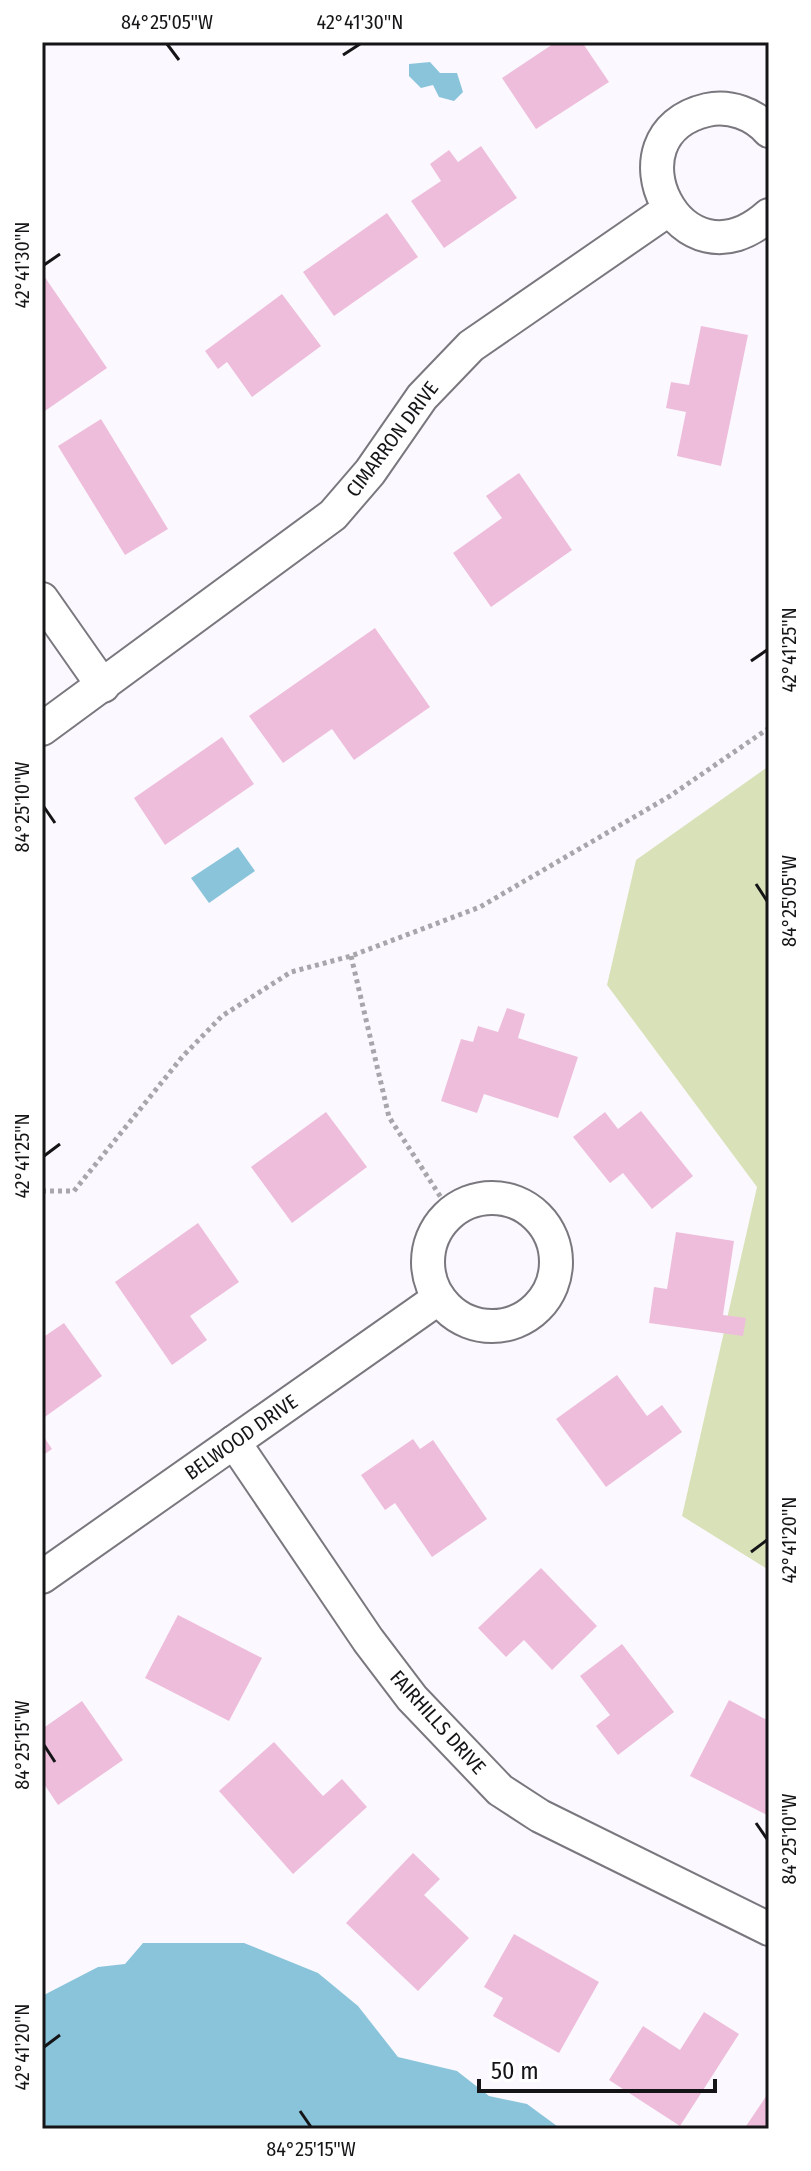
<svg xmlns="http://www.w3.org/2000/svg" width="811" height="2171" viewBox="0 0 811 2171" font-family="'Fira Sans Condensed',sans-serif">
	<rect width="100%" height="100%" fill="#fbf9ff"/>
	<!-- green -->
	<path fill="#d9e1b8" d="M769,766V1570L682,1516L757,1187L607,985L636,860Z"/>
	<!-- water -->
	<g fill="#8ac4db">
		<path d="M430,62L440,73H457L463,92L454,101L439,97L433,85L421,88L409,76V64Z"/>
		<path d="M238,847L255,871L209,903L191,878Z"/>
		<path d="M143,1943H244L318,1973L358,2006L398,2057L457,2071L489,2096L527,2104L561,2129H42V1996L98,1967L125,1964Z"/>
	</g>
	<!-- building -->
	<g fill="#eebddb">
		<path d="M556,42H582L609,82L536,129L502,78Z"/>
		<path d="M481,146L517,198L444,248L411,201L441,181L430,164L449,150L458,162Z"/>
		<path d="M387,213L418,257L334,316L303,272Z"/>
		<path d="M42,273L107,368L42,413Z"/>
		<path d="M282,294L321,346L252,397L227,362L218,369L205,351Z"/>
		<path d="M701,326L748,335L721,466L677,456L686,412L666,408L671,382L689,385Z"/>
		<path d="M101,419L168,529L125,555L58,446Z"/>
		<path d="M519,473L572,550L491,607L453,553L502,518L486,496Z"/>
		<path d="M375,628L430,707L354,760L332,729L283,763L249,716Z"/>
		<path d="M222,737L254,784L165,845L134,798Z"/>
		<path d="M507,1008L525,1014L518,1038L578,1057L558,1118L484,1094L477,1113L441,1101L461,1039L473,1042L478,1026L498,1032Z"/>
		<path d="M641,1111L693,1176L652,1209L623,1173L610,1183L573,1137L605,1112L618,1129Z"/>
		<path d="M326,1112L367,1167L292,1223L251,1167Z"/>
		<path d="M198,1223L239,1282L190,1316L207,1340L172,1365L115,1282Z"/>
		<path d="M676,1232L734,1241L723,1315L746,1318L743,1336L649,1323L654,1287L667,1289Z"/>
		<path d="M64,1323L102,1376L42,1419V1338Z"/>
		<path d="M617,1375L647,1416L662,1405L682,1432L606,1487L556,1419Z"/>
		<path d="M42,1434L52,1449L42,1456Z"/>
		<path d="M413,1439L420,1449L433,1440L487,1519L432,1557L395,1503L385,1510L361,1475Z"/>
		<path d="M541,1568L597,1626L552,1670L524,1640L506,1657L478,1628Z"/>
		<path d="M178,1615L262,1658L229,1721L145,1678Z"/>
		<path d="M622,1644L674,1712L618,1755L596,1726L610,1715L580,1676Z"/>
		<path d="M729,1700L769,1721V1816L690,1776Z"/>
		<path d="M82,1701L123,1760L58,1805L42,1781V1729Z"/>
		<path d="M274,1742L323,1796L342,1779L367,1807L293,1874L219,1791Z"/>
		<path d="M413,1853L440,1879L424,1895L469,1938L418,1991L346,1923Z"/>
		<path d="M514,1934L599,1982L559,2053L493,2016L503,1998L484,1987Z"/>
		<path d="M704,2012L739,2034L680,2126L609,2080L643,2026L680,2050Z"/>
		<path d="M769,2092V2129H744Z"/>
	</g>
	<g fill="none" stroke-linecap="round" stroke-linejoin="round">
		<!-- minor casing -->
		<g stroke="#7a787e" stroke-width="36">
			<g id="minor">
				<path d="M769,131C754,114 730,105 707,110C603,134 680,295 769,215"/>
				<path d="M42,599L103,686"/>
				<path d="M42,729L333,515L370,472L422,397L471,346L668,210"/>
				<circle cx="492" cy="1262" r="64"/>
				<path d="M234,1442L368,1640L412,1698L500,1790L540,1816L769,1929"/>
				<path d="M42,1577L439,1298"/>
			</g>
		</g>
		<!-- path -->
		<g stroke="#a8a6ab" stroke-width="5" stroke-dasharray="4 4" stroke-linecap="butt">
			<path d="M351,956L389,1117L451,1213"/>
			<path d="M42,1191H74L183,1056L222,1016L291,972L351,956L480,907L670,796L769,728"/>
		</g>
		<!-- minor -->
		<use href="#minor" stroke="#fff" stroke-width="32"/>
	</g>
	<!-- ticks -->
	<path fill="none" stroke="#151517" stroke-width="3" d="M167,44L179,60M343,55L360,44M44,265L60,254M751,661L767,650M44,807L55,823M756,884L767,901M44,1156L60,1144M751,1552L767,1540M44,1745L55,1762M756,1823L767,1839M44,2047L60,2035M300,2111L311,2127"/>
	<g text-anchor="middle" dominant-baseline="central" stroke-width="8" stroke-linejoin="round" paint-order="stroke">
		<!-- street labels -->
		<g font-size="20" fill="#151517" stroke="#fff">
			<text transform="translate(392 439) rotate(-53)">CIMARRON DRIVE</text>
			<text transform="translate(241 1437) rotate(-35)">BELWOOD DRIVE</text>
			<text transform="translate(438 1722) rotate(48)">FAIRHILLS DRIVE</text>
		</g>
	</g>
	<!-- border -->
	<rect width="811" height="2171" fill="none" stroke="#ffffff" stroke-width="88"/>
	<!-- scale -->
	<path d="M479 2079v12h236v-12" fill="none" stroke="#151517" stroke-width="4"/>
	<text x="491" y="2079" font-size="24" fill="#151517" stroke="#ffffff" stroke-width="6" paint-order="stroke">50 m</text>
	<rect x="44" y="44" width="723" height="2083" fill="none" stroke="#151517" stroke-width="3"/>
	<g font-size="20" text-anchor="middle" fill="#151517">
		<text x="167" y="29">84°25'05"W</text>
		<text x="360" y="29">42°41'30"N</text>
		<text transform="translate(22 265) rotate(-90)" y="7">42°41'30"N</text>
		<text transform="translate(789 650) rotate(-90)" y="7">42°41'25"N</text>
		<text transform="translate(22 807) rotate(-90)" y="7">84°25'10"W</text>
		<text transform="translate(789 901) rotate(-90)" y="7">84°25'05"W</text>
		<text transform="translate(22 1156) rotate(-90)" y="7">42°41'25"N</text>
		<text transform="translate(789 1540) rotate(-90)" y="7">42°41'20"N</text>
		<text transform="translate(22 1745) rotate(-90)" y="7">84°25'15"W</text>
		<text transform="translate(789 1839) rotate(-90)" y="7">84°25'10"W</text>
		<text transform="translate(22 2047) rotate(-90)" y="7">42°41'20"N</text>
		<text x="311" y="2156">84°25'15"W</text>
	</g>
</svg>
